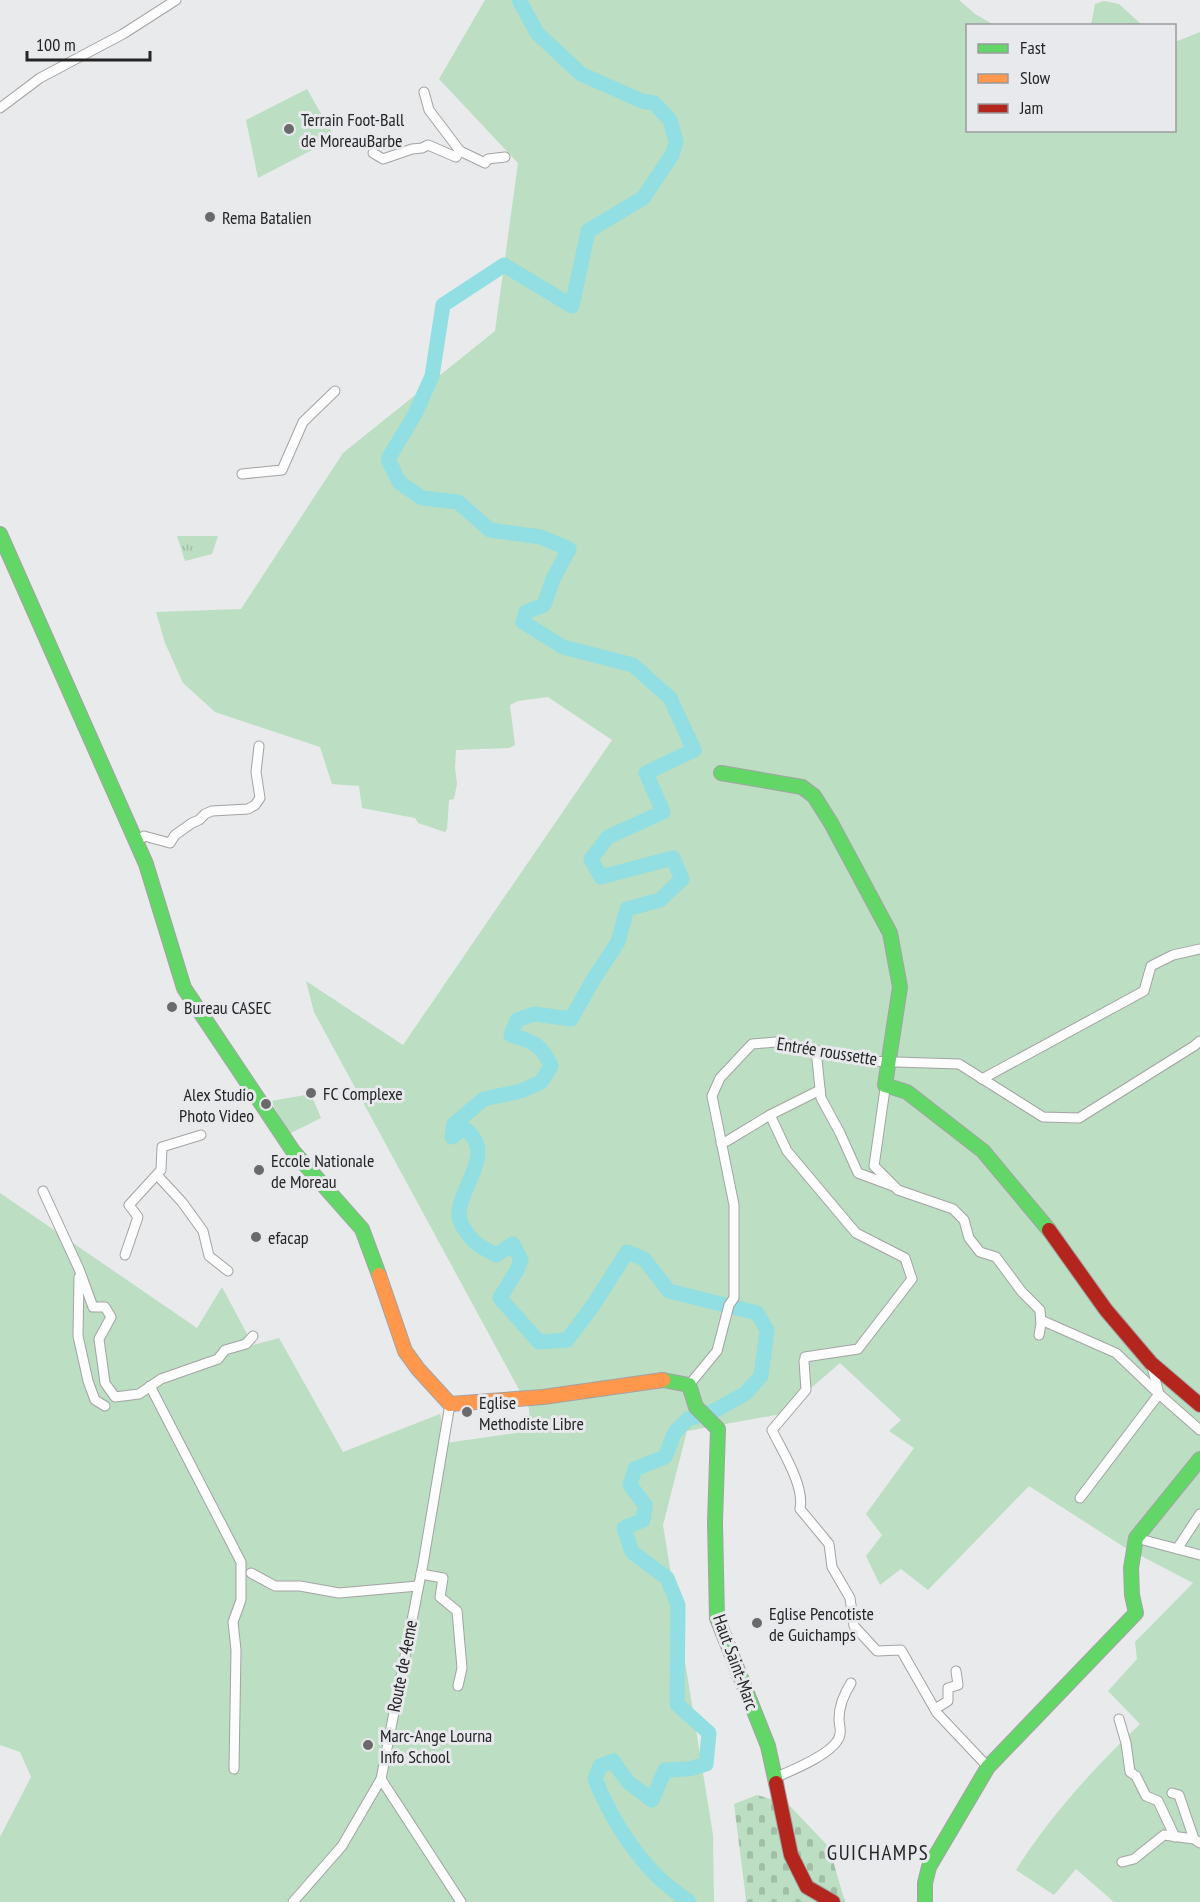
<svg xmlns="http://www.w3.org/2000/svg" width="1200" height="1902" viewBox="0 0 1200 1902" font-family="'PT Sans Narrow',sans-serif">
	<defs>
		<pattern id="grass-tufts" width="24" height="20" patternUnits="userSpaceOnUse" patternTransform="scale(1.5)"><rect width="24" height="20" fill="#bcdec2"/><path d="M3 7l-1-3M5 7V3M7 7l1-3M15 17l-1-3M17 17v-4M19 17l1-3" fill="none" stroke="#a1bea7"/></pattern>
		<pattern id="cemetery-stones" width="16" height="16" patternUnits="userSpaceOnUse" patternTransform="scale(1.5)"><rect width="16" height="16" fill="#bcdec2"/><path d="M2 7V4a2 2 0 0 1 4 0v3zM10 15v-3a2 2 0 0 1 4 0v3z" fill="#a1bea7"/></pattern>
	</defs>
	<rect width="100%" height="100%" fill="#e9eaeb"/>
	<!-- grass -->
	<path fill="url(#grass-tufts)" d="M177,536H218L212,554L185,561Z"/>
	<!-- cemetery -->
	<path fill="url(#cemetery-stones)" d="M757,1795L788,1804L829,1847L845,1902H745L746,1899L734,1804Z"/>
	<!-- green -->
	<g fill="#bcdec2">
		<path d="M485,0H959L975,14L994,25L968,26V130H1174L1175,42L1200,32V1902H1114L1076,1869L1054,1895L1016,1870C1050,1816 1094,1768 1140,1724L1108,1691L1137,1659L1135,1642L1193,1583L1124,1547L1029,1486L928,1590L901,1569L880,1585L866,1556L882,1535L866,1514L914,1448L889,1431L901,1420L840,1363L781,1414L687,1431L663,1525L713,1835L714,1902H0V1837L31,1777L20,1752L0,1745V1193L197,1328L222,1287L253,1345L279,1338L343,1452L440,1414L446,1443L530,1431L529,1408L314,1012L306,981L403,1045L612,740L548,697L518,701L510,705L515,745L509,748L456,750L455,768L457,784L454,799L449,800L447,829L445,832L418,823L415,818L362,808L359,786L332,784L320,747L215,712L183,683L165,643L156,612L241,609L343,453L495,331L518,163L439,79Z"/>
		<path d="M1104,1L1119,4L1142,25H1091L1095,4Z"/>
		<path d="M307,89L335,138L258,178L246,120Z"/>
		<path d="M311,1094L321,1118L289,1134L271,1101Z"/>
	</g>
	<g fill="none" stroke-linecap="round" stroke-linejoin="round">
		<!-- river -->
		<path stroke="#91dfe2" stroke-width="15" d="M519,0L537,33L581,74L642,101L654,103L670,120L676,142L672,155L643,198L588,231L572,306L504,265L443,305L432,376L415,414L388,459L399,482L422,498L458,502L490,530L541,537L569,549L553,579L544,605L526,612L523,622L563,647L633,665L670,698L694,750L646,773L663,812L608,837L591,859L601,877L673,858L682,879L660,900L627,909L618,942L593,980L571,1019L534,1014L517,1020L511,1035C534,1042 541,1044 551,1066L541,1082L521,1091L484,1099L454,1124L452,1137L464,1128C498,1153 459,1185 459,1215C459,1222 467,1234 472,1239C477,1246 488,1250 496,1255L513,1244L521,1260L517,1270L500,1298L539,1342L567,1340L592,1307L627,1252L644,1259L669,1291L757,1313L767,1330L761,1376L746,1393L714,1411L688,1419L675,1432L665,1457L635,1469L630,1485L645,1505L643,1520L624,1528L632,1552L667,1578L678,1605L677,1704L709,1733L706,1764L689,1769L665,1770L652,1800L628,1782L613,1761L600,1766L595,1779C610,1815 627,1844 654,1873C664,1884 678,1893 689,1902"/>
		<!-- street casing -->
		<g stroke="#a3a3a4" stroke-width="11">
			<g id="street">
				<path d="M424,92L429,110L460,151L485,163L488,159L505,157"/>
				<path d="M0,108L40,78L123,34L176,0"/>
				<path d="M373,153L383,159L412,149L422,148L428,145L456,157L460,151"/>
				<path d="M242,474L282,470L303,422L335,391"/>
				<path d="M137,842L144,836L170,843L175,835L192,823L199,820L205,814L212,811L248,809L255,805L260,798L256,772L259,746"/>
				<path d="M816,1050L821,1098L840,1133L858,1173L893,1186"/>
				<path d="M982,1079L1144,991L1151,966L1173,955L1200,949"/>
				<path d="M886,1082L874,1166L898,1190L953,1209L964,1220L969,1238L980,1252L996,1257L1022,1292L1040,1310L1041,1324L1039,1335"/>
				<path d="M721,1143L727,1141L770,1115"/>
				<path d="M157,1175L182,1202L203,1231L209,1256L228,1271"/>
				<path d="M43,1191L79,1269L93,1307H105L111,1317L99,1339L105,1383L115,1397L139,1394L161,1379L218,1359L225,1350L246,1344L253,1336"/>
				<path d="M125,1255L138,1217L129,1205L161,1170L162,1147L201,1135"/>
				<path d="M79,1277L78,1336L88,1381L95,1400L105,1406"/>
				<path d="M1041,1320L1116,1353L1159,1394L1200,1430"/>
				<path d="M805,1357L858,1349L912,1279L905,1258L856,1233L787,1151L770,1115L820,1090"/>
				<path d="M804,1361L806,1390L772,1430C782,1451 805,1486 800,1509L829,1544L832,1567L850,1598L854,1626L877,1651L901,1650L937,1713L988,1767"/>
				<path d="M689,1385L717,1351L729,1305L734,1298V1205L712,1096L720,1078L752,1044L776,1042L865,1061L959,1064L1043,1117L1079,1118L1194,1046L1200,1041"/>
				<path d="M150,1386L241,1562V1600L233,1622L236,1650L234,1769"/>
				<path d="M1080,1498L1159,1394L1151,1363"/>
				<path d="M1136,1538L1200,1555"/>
				<path d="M1177,1549L1200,1514"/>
				<path d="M251,1573L275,1586H300L339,1593L418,1586"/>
				<path d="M421,1574L443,1578L440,1597L457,1611L462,1668L458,1686"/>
				<path d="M935,1709L948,1701V1688L958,1685L956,1671"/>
				<path d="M1119,1719L1126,1743L1130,1772L1136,1776L1146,1796L1158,1801L1175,1837"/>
				<path d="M774,1778C791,1771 838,1752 840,1734C841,1729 839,1724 839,1719C839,1707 844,1694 851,1683"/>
				<path d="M381,1779L461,1902"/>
				<path d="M1172,1793L1179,1795L1194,1839"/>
				<path d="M1122,1862L1134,1859L1164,1835L1194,1839L1200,1843"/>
				<path d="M293,1902L342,1846L381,1779L423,1564L450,1404"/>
			</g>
		</g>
		<!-- fast casing -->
		<g stroke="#a3a3a4" stroke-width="16">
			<g id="fast">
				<path d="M0,534L146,864L184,988L293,1151L362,1229L379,1275"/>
				<path d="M721,773L802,787L814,796L831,823L890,933L900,987L885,1085L907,1092L983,1151L1049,1230"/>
				<path d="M663,1380L689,1385L696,1407L718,1429L715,1522L717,1618L768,1746L776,1783"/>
				<path d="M925,1902V1883L929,1867L988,1767L1136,1613L1132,1595L1131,1568L1136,1538L1200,1459"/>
			</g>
		</g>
		<!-- slow casing -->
		<g stroke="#a3a3a4" stroke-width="16">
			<path id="slow" d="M379,1275L405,1351L418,1369L450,1404L543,1397L663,1380"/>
		</g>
		<!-- jam casing -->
		<g stroke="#a3a3a4" stroke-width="16">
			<g id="jam">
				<path d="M1049,1230L1106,1310L1151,1363L1200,1405"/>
				<path d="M776,1783L791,1855L807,1887L833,1902"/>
			</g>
		</g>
		<!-- street -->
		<use href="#street" stroke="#fcfcfc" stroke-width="9"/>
		<!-- fast -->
		<use href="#fast" stroke="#63d668" stroke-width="14"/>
		<!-- slow -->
		<use href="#slow" stroke="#ff974d" stroke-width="14"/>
		<!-- jam -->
		<use href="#jam" stroke="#b3261e" stroke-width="14"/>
	</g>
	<!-- markers -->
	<g fill="#6a6a6b" stroke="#e8e9ec" stroke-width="2">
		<circle cx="289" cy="129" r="6"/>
		<circle cx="210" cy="217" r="6"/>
		<circle cx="172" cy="1007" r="6"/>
		<circle cx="311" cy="1093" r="6"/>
		<circle cx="266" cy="1104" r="6"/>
		<circle cx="259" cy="1170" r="6"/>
		<circle cx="256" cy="1237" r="6"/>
		<circle cx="467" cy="1412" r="6"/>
		<circle cx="757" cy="1623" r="6"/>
		<circle cx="368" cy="1745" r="6"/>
	</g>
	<g text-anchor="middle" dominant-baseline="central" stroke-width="6" stroke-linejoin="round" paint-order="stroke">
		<!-- poi labels -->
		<g font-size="18" fill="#252526" stroke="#e8e9ec" text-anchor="start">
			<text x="301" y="119">Terrain Foot-Ball<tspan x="301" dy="21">de MoreauBarbe</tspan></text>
			<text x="222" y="217">Rema Batalien</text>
			<text x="184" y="1007">Bureau CASEC</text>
			<text x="323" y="1093">FC Complexe</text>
			<text x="254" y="1094" text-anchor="end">Alex Studio<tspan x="254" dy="21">Photo Video</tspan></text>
			<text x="271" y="1160">Eccole Nationale<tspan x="271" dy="21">de Moreau</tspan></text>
			<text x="268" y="1237">efacap</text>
			<text x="479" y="1402">Eglise<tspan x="479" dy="21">Methodiste Libre</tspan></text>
			<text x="769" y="1613">Eglise Pencotiste<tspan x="769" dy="21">de Guichamps</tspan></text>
			<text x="380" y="1735">Marc-Ange Lourna<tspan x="380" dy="21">Info School</tspan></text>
		</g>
		<!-- street labels -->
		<g font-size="18" fill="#252526" stroke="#e8e9ec">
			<text transform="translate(827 1051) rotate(9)">Entrée roussette</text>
			<text transform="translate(736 1662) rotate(70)">Haut Saint-Marc</text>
			<text transform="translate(402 1666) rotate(-79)">Route de 4eme</text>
		</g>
		<!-- quarter labels -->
		<g font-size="21" letter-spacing="1.5" fill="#252526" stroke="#e8e9ec">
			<text x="878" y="1852">GUICHAMPS</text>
		</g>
	</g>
	<!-- legend -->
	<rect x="966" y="24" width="210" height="108" fill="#e8e9ec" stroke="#9a9b9d" stroke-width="1.5"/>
	<rect x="978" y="44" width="30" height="9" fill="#63d668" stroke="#9a9b9d" stroke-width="1.5"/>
	<text x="1020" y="54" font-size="18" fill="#252526">Fast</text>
	<rect x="978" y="74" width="30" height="9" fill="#ff974d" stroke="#9a9b9d" stroke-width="1.5"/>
	<text x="1020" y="84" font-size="18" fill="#252526">Slow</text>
	<rect x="978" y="104" width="30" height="9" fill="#b3261e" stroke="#9a9b9d" stroke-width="1.5"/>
	<text x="1020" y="114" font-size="18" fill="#252526">Jam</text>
	<!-- scale -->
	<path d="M27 51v9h123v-9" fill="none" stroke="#252526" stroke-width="3"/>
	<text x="36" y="51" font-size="18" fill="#252526" stroke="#e8e9ec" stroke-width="4.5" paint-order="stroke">100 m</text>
</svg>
